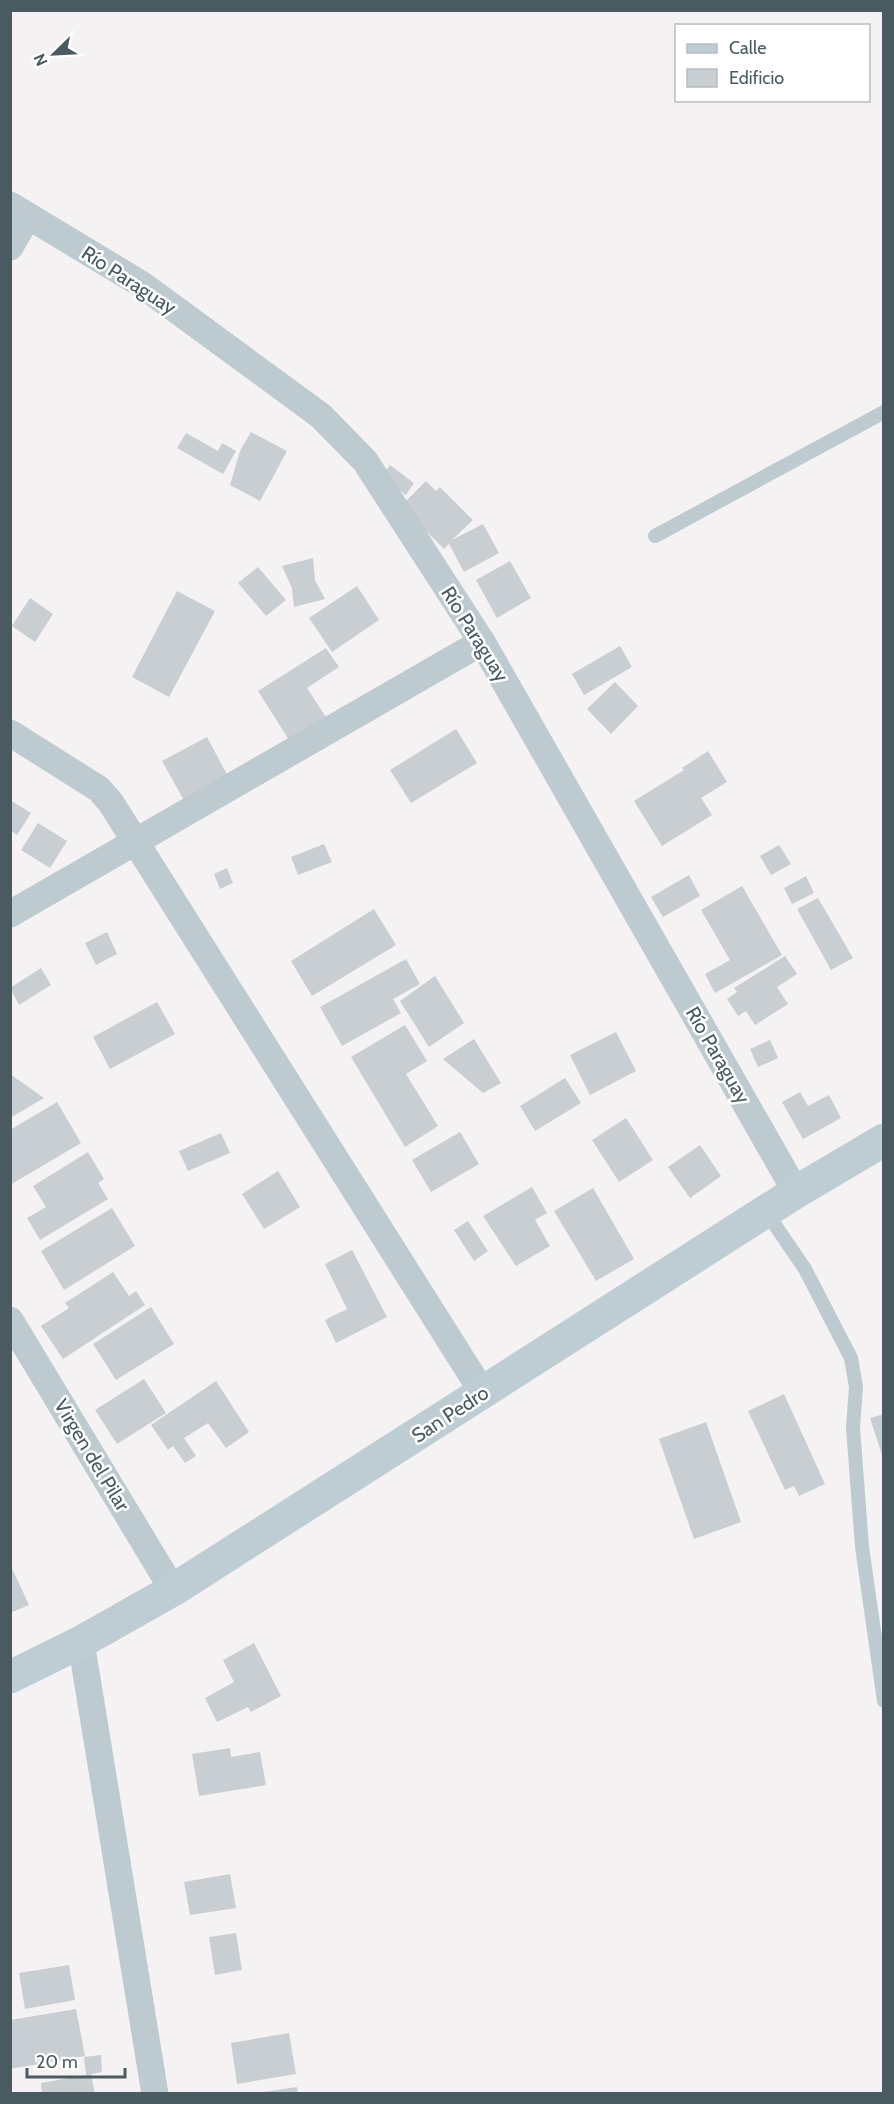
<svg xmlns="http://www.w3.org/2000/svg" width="894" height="2104" viewBox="0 0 894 2104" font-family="Cabin,sans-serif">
	<rect width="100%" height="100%" fill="#f5f2f3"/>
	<!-- building -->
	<g fill="#c9ced2">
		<path d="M251,432L287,451L260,501L230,485L240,451Z"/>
		<path d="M186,433L218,451L222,443L236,451L223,474L177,448Z"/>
		<path d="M390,465L414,483L406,495L381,477Z"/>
		<path d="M426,481L436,491L440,487L473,520L452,540L483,524L499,553L464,572L449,544L444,549L411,516L404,503Z"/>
		<path d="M313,558L315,580L325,599L294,607L292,588L282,566Z"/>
		<path d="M510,561L531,598L497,618L476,580Z"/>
		<path d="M258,567L286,600L266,616L238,583Z"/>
		<path d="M357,586L379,620L332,652L309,618Z"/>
		<path d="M177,591L215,611L169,697L132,677Z"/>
		<path d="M30,598L53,614L35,642L12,626Z"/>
		<path d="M620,646L632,667L584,695L572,674Z"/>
		<path d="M326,648L339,667L307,688L331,725L294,748L258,691Z"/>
		<path d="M615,682L638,706L611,734L587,709Z"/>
		<path d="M456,729L477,763L411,803L390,770Z"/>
		<path d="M207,737L230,780L186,804L162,761Z"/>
		<path d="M708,751L727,782L701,798L712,815L662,846L634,801L684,770L682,768Z"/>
		<path d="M10,800L31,813L17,835L10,830Z"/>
		<path d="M38,823L67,841L50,868L21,850Z"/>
		<path d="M324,844L332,862L298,875L291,857Z"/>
		<path d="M779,845L791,864L771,875L760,856Z"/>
		<path d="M227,868L233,883L220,889L214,874Z"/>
		<path d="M689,875L700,896L663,917L651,897Z"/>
		<path d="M806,876L814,893L792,904L784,888Z"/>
		<path d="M742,886L782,955L715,993L705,974L730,960L701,910Z"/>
		<path d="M818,898L853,958L831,970L797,909Z"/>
		<path d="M374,909L396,945L312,996L291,961Z"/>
		<path d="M107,932L117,954L96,965L85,943Z"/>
		<path d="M785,956L797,974L777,987L788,1004L755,1025L746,1011L738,1016L727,999L737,992L734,988Z"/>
		<path d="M406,959L420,984L393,999L401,1013L342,1046L320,1007Z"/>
		<path d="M41,968L51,985L19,1005L10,988Z"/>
		<path d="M435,976L464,1023L429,1047L400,1001Z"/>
		<path d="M157,1002L175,1034L110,1069L93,1037Z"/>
		<path d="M405,1025L427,1061L406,1074L438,1126L405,1147L351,1057Z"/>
		<path d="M616,1032L636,1071L590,1095L570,1055Z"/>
		<path d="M474,1039L501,1083L483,1093L443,1059Z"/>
		<path d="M770,1040L778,1058L758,1067L750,1049Z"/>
		<path d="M10,1074L44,1098L10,1118Z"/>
		<path d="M565,1078L581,1103L535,1131L520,1106Z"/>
		<path d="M800,1092L808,1106L829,1095L841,1118L803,1139L782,1102Z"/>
		<path d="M57,1102L81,1143L10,1185V1130Z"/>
		<path d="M626,1118L653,1160L619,1182L592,1140Z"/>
		<path d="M460,1132L479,1164L431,1192L412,1160Z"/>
		<path d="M221,1133L230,1153L188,1171L179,1151Z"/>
		<path d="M700,1145L721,1176L690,1198L668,1167Z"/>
		<path d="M88,1152L104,1179L98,1183L108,1199L40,1240L27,1218L46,1207L33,1186Z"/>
		<path d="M278,1171L300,1207L264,1229L242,1194Z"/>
		<path d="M532,1187L547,1213L535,1220L550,1246L516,1266L483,1216Z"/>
		<path d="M593,1188L634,1259L596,1281L554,1211Z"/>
		<path d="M112,1208L135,1246L64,1290L41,1251Z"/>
		<path d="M468,1221L488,1251L474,1261L454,1230Z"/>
		<path d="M352,1250L387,1317L336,1343L325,1320L347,1309L325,1264Z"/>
		<path d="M113,1272L129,1296L136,1291L145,1305L63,1359L41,1326L69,1308L65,1303Z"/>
		<path d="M151,1307L174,1344L116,1380L93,1344Z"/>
		<path d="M144,1379L166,1413L117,1444L95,1410Z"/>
		<path d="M216,1381L249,1432L226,1448L208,1423L184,1438L196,1456L185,1463L173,1446L168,1450L151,1425Z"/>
		<path d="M784,1394L825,1484L799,1496L794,1486L785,1490L748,1411Z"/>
		<path d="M884,1414V1458H883L870,1418Z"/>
		<path d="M706,1422L741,1522L694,1539L659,1439Z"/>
		<path d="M10,1564L29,1605L10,1613Z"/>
		<path d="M254,1643L281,1696L251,1712L248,1707L217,1722L205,1698L234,1682L223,1660Z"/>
		<path d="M230,1748L231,1757L260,1752L266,1785L199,1796L192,1754Z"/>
		<path d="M230,1874L236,1908L190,1915L184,1882Z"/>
		<path d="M236,1933L242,1970L215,1975L209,1937Z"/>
		<path d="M69,1965L75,2000L25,2009L19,1973Z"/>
		<path d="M76,2009L85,2056L10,2069V2020Z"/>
		<path d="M289,2033L296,2074L237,2084L231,2043Z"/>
		<path d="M101,2055L102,2072L91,2074L95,2094H42L41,2083L86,2075L84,2057Z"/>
		<path d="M297,2087L298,2094H263V2092Z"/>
	</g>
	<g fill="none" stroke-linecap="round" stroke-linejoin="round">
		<!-- service -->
		<g stroke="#bdcacf" stroke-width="14">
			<path d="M655,536L884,412"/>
			<path d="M766,1212L805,1269L851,1358L856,1387L853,1427L862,1547L884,1701"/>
		</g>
		<!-- minor -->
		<g stroke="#bdcacf" stroke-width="27">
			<path d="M10,205L141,284L321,416L365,461L482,642L796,1192"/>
			<path d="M10,247L28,216"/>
			<path d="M10,733L99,789L111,803L483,1393"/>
			<path d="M10,914L482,642"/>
			<path d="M10,1320L173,1590"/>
			<path d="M81,1642L155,2094"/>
		</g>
		<!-- secondary -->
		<path stroke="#beccd4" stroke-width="33" d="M10,1677L81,1642L173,1590L796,1192L884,1140"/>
	</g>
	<g text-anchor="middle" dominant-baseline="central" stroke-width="5" stroke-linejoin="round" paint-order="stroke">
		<!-- street labels -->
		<g font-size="20" fill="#495a61" stroke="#fff">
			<text transform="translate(129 280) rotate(33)">Río Paraguay</text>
			<text transform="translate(475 634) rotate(58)">Río Paraguay</text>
			<text transform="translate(718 1055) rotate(60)">Río Paraguay</text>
			<text transform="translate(450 1414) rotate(-33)">San Pedro</text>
			<text transform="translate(92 1455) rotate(59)">Virgen del Pilar</text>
		</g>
	</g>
	<!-- border -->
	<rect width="894" height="2104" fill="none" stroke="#495a61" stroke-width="24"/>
	<!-- legend -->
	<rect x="675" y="24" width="195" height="78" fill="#ffffff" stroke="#b6bdc0" stroke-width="1.5"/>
	<rect x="687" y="44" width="30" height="9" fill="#beccd4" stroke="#b6bdc0" stroke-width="1.5"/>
	<text x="729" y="54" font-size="18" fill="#495a61">Calle</text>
	<rect x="687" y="69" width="30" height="18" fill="#c9ced2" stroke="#b6bdc0" stroke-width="1.5"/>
	<text x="729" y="84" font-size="18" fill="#495a61">Edificio</text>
	<!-- north arrow -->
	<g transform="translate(54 54) rotate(246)" stroke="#ffffff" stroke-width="4.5" paint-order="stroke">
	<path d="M0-4.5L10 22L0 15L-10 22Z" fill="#495a61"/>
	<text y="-9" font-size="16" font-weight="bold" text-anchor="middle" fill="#495a61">N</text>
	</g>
	<!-- scale -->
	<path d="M27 2068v9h98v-9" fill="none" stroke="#495a61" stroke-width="3"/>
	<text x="36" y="2068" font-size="18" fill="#495a61" stroke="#ffffff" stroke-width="4.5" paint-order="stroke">20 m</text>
</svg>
